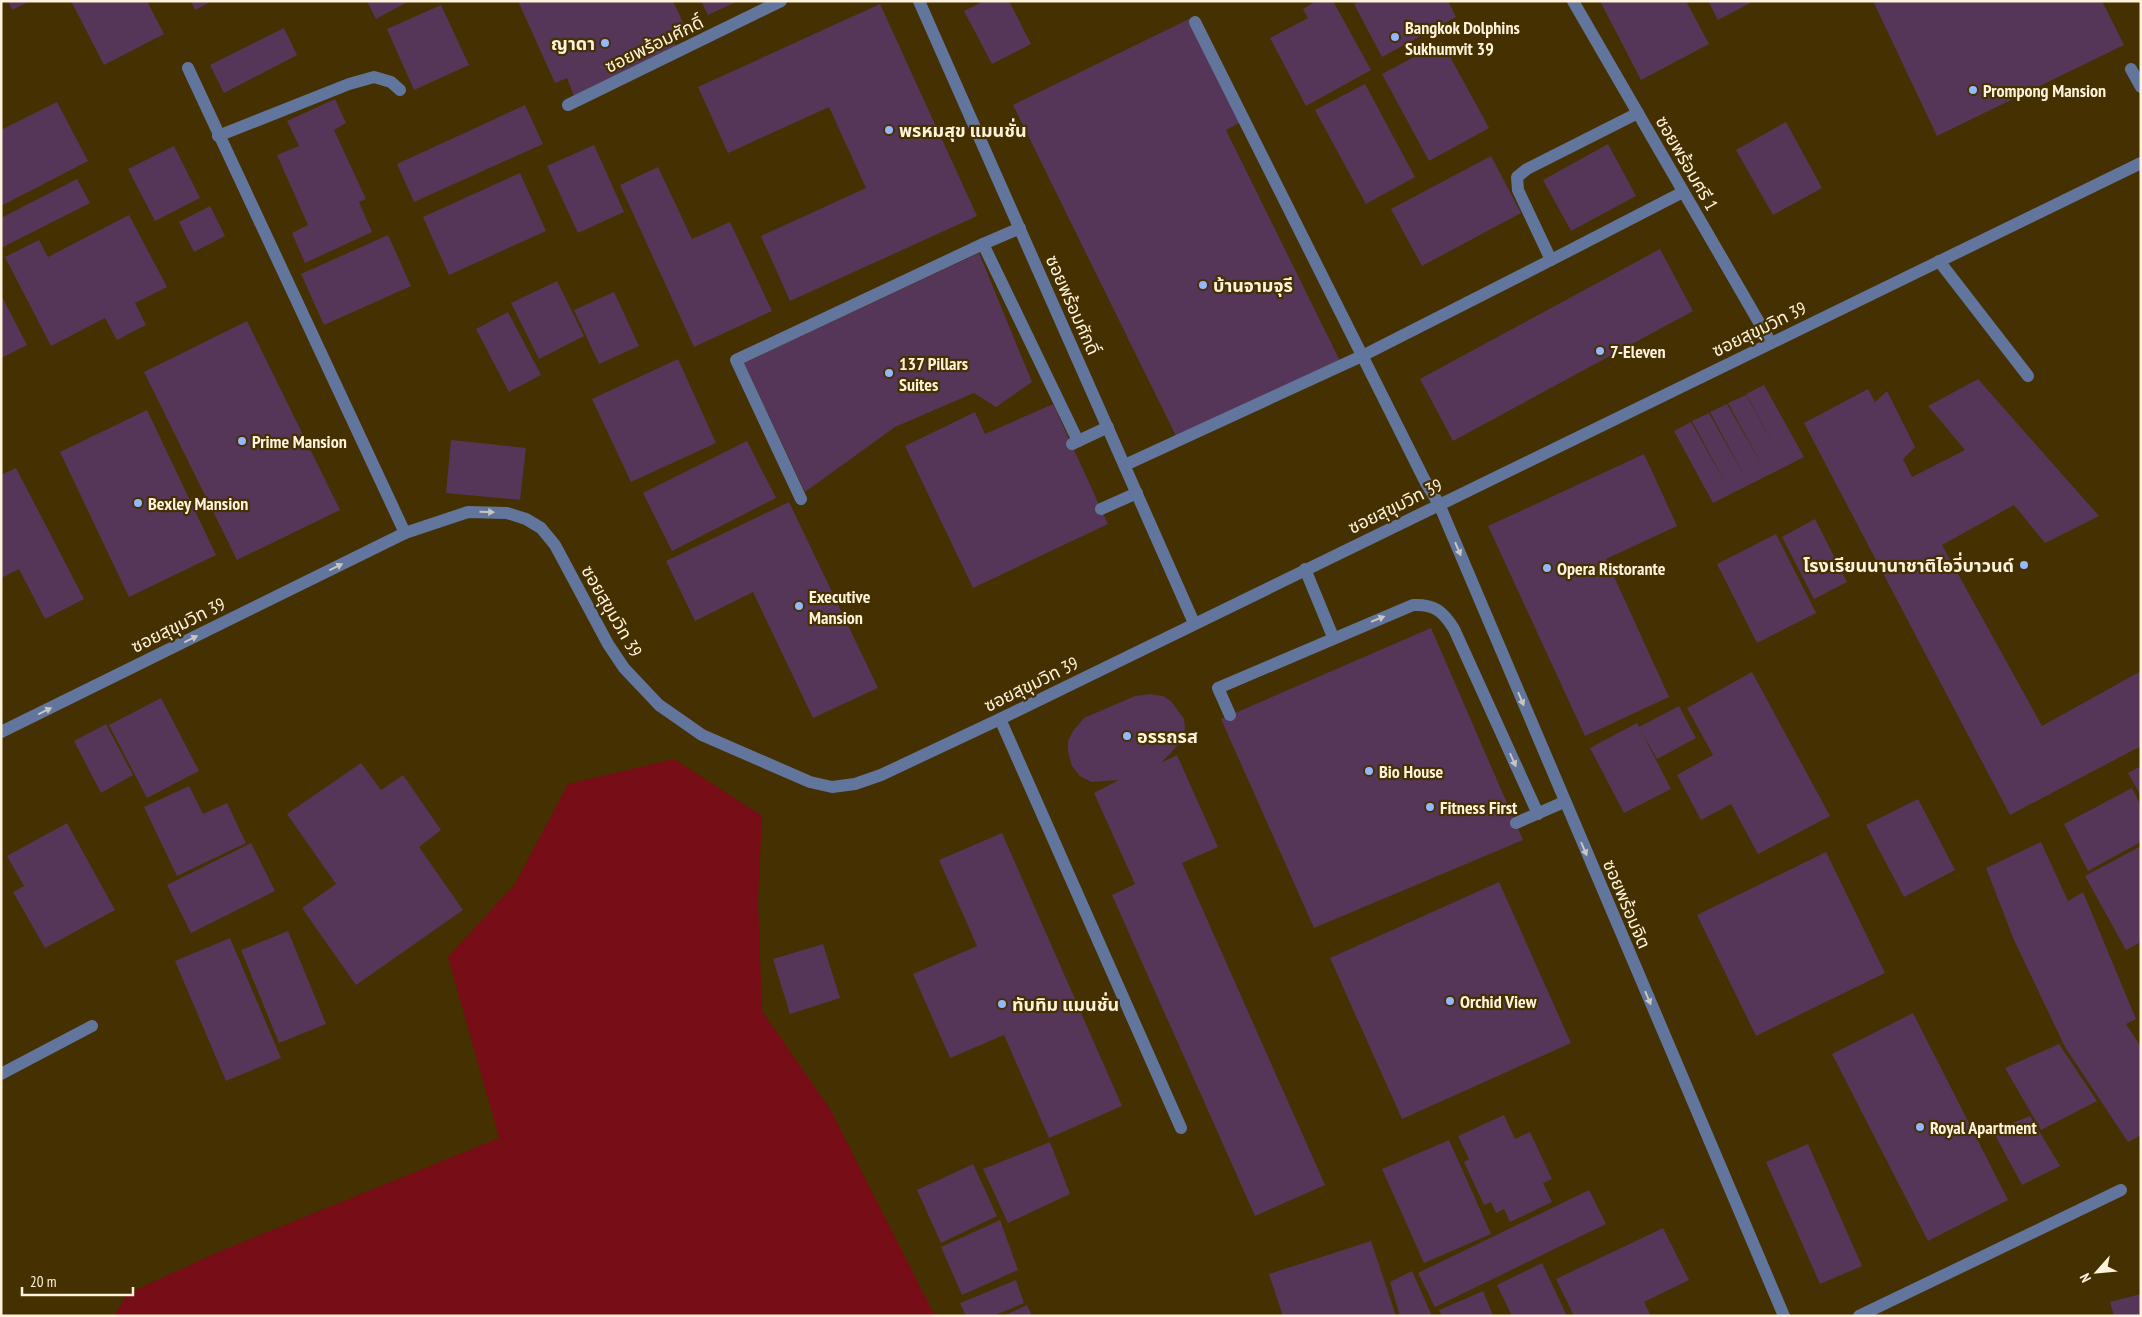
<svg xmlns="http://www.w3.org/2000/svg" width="2142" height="1317" viewBox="0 0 2142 1317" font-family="'PT Sans Narrow','Noto Sans Thai',sans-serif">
	<rect width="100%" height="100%" fill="#443000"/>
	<!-- green -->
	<path fill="#770d17" d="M674,759L762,816L758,901L762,1011L830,1109L935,1316H114L127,1294L216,1253L499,1138L448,957L515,884L568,784Z"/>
	<!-- building -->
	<g fill="#553658">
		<path d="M8,1H30L12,10Z"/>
		<path d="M71,1H147L164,34L104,65Z"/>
		<path d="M191,1H212L195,10Z"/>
		<path d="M367,1H409L376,19Z"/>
		<path d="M518,1H673L686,29L671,36L677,49L574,96L567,78L555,83Z"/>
		<path d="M701,1H738L708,15Z"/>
		<path d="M984,1H1009L1031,44L992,64L964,11Z"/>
		<path d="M1316,1H1333L1371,70L1306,106L1270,38L1308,18L1303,9Z"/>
		<path d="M1358,1H1448L1456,17L1382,57L1354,4Z"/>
		<path d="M1600,1H1686L1709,44L1641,80Z"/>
		<path d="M1708,1H1754L1718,20Z"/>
		<path d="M1873,1H2102L2124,45L1937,136Z"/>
		<path d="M880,4L977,216L790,301L761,236L866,188L829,107L728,153L698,87Z"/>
		<path d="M441,5L469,65L414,90L387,29Z"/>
		<path d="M1189,19L1241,122L1226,130L1340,361L1178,440L1013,105Z"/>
		<path d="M284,28L297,55L224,93L210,65Z"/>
		<path d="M1442,42L1489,128L1429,161L1382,74Z"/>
		<path d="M1365,84L1415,177L1366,204L1315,110Z"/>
		<path d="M335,99L346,123L334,130L366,199L359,202L372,232L305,263L292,233L308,225L277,155L299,146L287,121Z"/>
		<path d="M57,102L88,161L1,206V130Z"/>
		<path d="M525,105L543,144L414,202L397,164Z"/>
		<path d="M1786,122L1822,188L1773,215L1736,150Z"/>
		<path d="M1608,144L1636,196L1571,231L1543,180Z"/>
		<path d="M594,145L624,212L578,233L547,166Z"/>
		<path d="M174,146L200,198L155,221L128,169Z"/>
		<path d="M1491,156L1521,213L1422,266L1391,209Z"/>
		<path d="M658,167L692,239L730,222L772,311L694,347L620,185Z"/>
		<path d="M520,173L546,231L449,275L423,217Z"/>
		<path d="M77,179L90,203L1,248V218Z"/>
		<path d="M210,206L225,236L194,252L179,222Z"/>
		<path d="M129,215L167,287L135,303L146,325L117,340L105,318L51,346L5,257L39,240L48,257Z"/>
		<path d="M388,235L411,286L324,325L301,274Z"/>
		<path d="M1660,249L1693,311L1453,441L1420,379Z"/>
		<path d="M979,253L1032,382L996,407L974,393L895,427L805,492L744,363Z"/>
		<path d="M557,281L584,336L539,359L511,303Z"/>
		<path d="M614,292L639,346L599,364L574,310Z"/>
		<path d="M1,295L27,345L1,358Z"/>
		<path d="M508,312L541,375L509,392L476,329Z"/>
		<path d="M247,321L340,510L237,560L144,372Z"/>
		<path d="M678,359L716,443L631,482L592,399Z"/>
		<path d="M1978,379L2099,516L2045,543L2014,505L1942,545L2042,726L2141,671V746L2010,815L1804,423L1868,389L1875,402L1887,391L1915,447L1903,459L1912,477L1965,450L1928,406Z"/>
		<path d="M1764,385L1804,457L1713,503L1674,431L1691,422L1728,488L1692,421L1709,413L1746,479L1710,412L1727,404L1763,467L1728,403L1746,395L1781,458L1746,394Z"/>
		<path d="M1053,404L1108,524L973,588L905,446L975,412L985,434Z"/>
		<path d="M147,410L216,555L129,597L60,452Z"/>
		<path d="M451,440L526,448L520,500L446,493Z"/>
		<path d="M747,441L776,498L672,551L643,493Z"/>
		<path d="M1644,454L1677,526L1606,559L1669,697L1585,736L1488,526Z"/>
		<path d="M16,468L84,599L45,619L19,569L1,578V475Z"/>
		<path d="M789,502L878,688L813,718L753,592L695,621L666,561Z"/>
		<path d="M1815,519L1847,582L1814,599L1782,537Z"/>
		<path d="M1776,534L1816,613L1757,643L1717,564Z"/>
		<path d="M1431,628L1523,840L1314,928L1221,719Z"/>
		<path d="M1752,672L1830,816L1758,854L1731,804L1701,820L1677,775L1713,755L1687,708Z"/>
		<path d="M1150,694L1163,696L1171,701L1184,719L1185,728L1181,742L1161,763L1177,755L1218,847L1182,863L1325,1185L1255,1216L1112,895L1135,884L1094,793L1119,780L1091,782L1080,776L1072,766L1068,752V741L1073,731L1084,718L1135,696Z"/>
		<path d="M161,698L199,771L147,798L109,725Z"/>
		<path d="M1679,706L1696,738L1657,759L1640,729L1671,789L1624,813L1590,748L1637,723L1639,727Z"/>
		<path d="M106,724L133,775L101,793L74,741Z"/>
		<path d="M361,763L381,790L403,775L441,830L419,847L463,910L356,985L302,908L336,884L287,814Z"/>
		<path d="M2141,766V796L2128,773Z"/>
		<path d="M189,786L203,814L227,803L246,843L177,876L144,807Z"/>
		<path d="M2132,788L2141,806V842L2088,871L2064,824Z"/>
		<path d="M1918,799L1955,870L1904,897L1866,825Z"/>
		<path d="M67,823L115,910L45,948L13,892L24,886L7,856Z"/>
		<path d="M1002,833L1122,1106L1049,1138L1004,1035L950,1058L913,974L977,946L939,860Z"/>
		<path d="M2041,842L2068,901L2083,892L2136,1019L2126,1024L2141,1047V1135L2128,1142L2065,1047L2014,940L1986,868Z"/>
		<path d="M251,843L275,891L191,933L167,885Z"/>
		<path d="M2141,846V942L2126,950L2085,876Z"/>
		<path d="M1826,852L1885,973L1756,1036L1697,915Z"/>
		<path d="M1499,882L1571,1043L1402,1119L1330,958Z"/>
		<path d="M288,931L326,1024L279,1043L241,950Z"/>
		<path d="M230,938L281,1058L226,1081L175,961Z"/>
		<path d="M823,944L840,998L790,1014L773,959Z"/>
		<path d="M1913,1013L2008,1200L1928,1241L1832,1054Z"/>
		<path d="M2059,1044L2097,1101L2041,1130L2005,1068Z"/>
		<path d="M1504,1115L1515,1139L1530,1132L1552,1179L1543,1183L1552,1202L1510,1222L1504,1209L1496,1213L1491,1202L1484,1205L1464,1162L1469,1159L1458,1136Z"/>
		<path d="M2030,1116L2060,1166L2022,1185L1993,1131Z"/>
		<path d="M1449,1140L1491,1234L1424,1263L1382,1169Z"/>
		<path d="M1050,1142L1070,1194L1008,1223L983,1169Z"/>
		<path d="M1808,1144L1862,1266L1820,1284L1766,1162Z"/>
		<path d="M973,1164L997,1216L941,1243L917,1190Z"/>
		<path d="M1589,1190L1606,1224L1435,1307L1418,1273Z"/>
		<path d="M1000,1220L1018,1270L962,1295L941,1247Z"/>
		<path d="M1663,1228L1689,1280L1644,1302L1651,1316H1574L1556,1279Z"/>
		<path d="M1371,1241L1396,1316H1283L1269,1274Z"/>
		<path d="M1542,1263L1567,1316H1512L1497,1285Z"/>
		<path d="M1412,1271L1432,1316H1400L1390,1282Z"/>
		<path d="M1016,1280L1024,1303L993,1316H966L960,1303Z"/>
		<path d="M1483,1291L1493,1316H1442L1439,1310Z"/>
		<path d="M2141,1294V1316H2114L2110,1302Z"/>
		<path d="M1027,1305L1032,1316H1003Z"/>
	</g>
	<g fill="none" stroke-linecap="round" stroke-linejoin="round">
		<!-- service -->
		<g stroke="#62759c" stroke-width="12">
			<path d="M1195,22L1426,483L1439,504"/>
			<path d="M2131,69L2141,87"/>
			<path d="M1638,113L1527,169L1517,177L1518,190L1551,260L1683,192"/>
			<path d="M218,136L349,84L374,77L391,82L400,90"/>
			<path d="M983,244L1020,228"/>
			<path d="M1939,261L2028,376"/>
			<path d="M1072,444L1108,427"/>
			<path d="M1125,465L1364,355L1551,260"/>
			<path d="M801,499L736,360L983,244L1078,441"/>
			<path d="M1101,509L1137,493"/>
			<path d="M1305,569L1333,637"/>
			<path d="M1230,715L1218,688L1413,605C1434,604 1443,611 1454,629L1538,814"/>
			<path d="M1000,719L1181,1128"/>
			<path d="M1516,823L1564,802"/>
			<path d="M1859,1316L2121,1190"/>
		</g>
		<!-- minor -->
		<g stroke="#62759c" stroke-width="12">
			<path d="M919,1L1194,623"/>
			<path d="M188,68L405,533"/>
			<path d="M568,105L781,1"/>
			<path d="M1439,504L1784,1316"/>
			<path d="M1,1074L92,1026"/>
		</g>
		<!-- tertiary -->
		<g stroke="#62759c" stroke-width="12">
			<path d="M1573,1L1771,343"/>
			<path d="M1,732L405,533L468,512L507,513L526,519L541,528L555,545L608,644L624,668L659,705L702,735L810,782L832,787L855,784L881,775L1000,719L2141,163"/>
		</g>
	</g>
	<!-- one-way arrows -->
	<defs><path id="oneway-solid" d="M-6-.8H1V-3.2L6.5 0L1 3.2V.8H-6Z" transform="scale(1.25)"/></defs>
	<g fill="#c8c6c4">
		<use href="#oneway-solid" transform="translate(487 512) rotate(2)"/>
		<use href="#oneway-solid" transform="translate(1458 549) rotate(67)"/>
		<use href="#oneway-solid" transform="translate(336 567) rotate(-26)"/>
		<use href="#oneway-solid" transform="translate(1378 619) rotate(-22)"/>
		<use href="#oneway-solid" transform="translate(191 639) rotate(-26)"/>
		<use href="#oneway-solid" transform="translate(1521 699) rotate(67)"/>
		<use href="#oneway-solid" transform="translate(45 711) rotate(-26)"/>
		<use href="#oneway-solid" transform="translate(1513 760) rotate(66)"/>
		<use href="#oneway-solid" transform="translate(1584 849) rotate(67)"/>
		<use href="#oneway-solid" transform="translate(1648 998) rotate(67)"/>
	</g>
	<!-- markers -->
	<g fill="#94b7fd" stroke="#443000" stroke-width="2">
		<circle cx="1395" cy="37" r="5"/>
		<circle cx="605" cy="43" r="5"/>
		<circle cx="1973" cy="90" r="5"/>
		<circle cx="889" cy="130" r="5"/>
		<circle cx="1203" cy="285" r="5"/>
		<circle cx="1600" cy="351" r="5"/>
		<circle cx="889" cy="373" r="5"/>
		<circle cx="242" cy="441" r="5"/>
		<circle cx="138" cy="503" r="5"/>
		<circle cx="2024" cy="565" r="5"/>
		<circle cx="1547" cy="568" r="5"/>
		<circle cx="799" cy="606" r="5"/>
		<circle cx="1127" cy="736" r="5"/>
		<circle cx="1369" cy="771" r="5"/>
		<circle cx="1430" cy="807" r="5"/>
		<circle cx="1450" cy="1001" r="5"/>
		<circle cx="1002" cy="1004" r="5"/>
		<circle cx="1920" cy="1127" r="5"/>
	</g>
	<g text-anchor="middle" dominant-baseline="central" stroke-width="4.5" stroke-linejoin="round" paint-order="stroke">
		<!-- poi labels -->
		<g font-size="18" font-weight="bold" fill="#fff2da" stroke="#443000" text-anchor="start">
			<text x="1405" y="27">Bangkok Dolphins<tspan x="1405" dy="21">Sukhumvit 39</tspan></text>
			<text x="595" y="43" text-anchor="end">ญาดา</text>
			<text x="1983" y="90">Prompong Mansion</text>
			<text x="899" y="130">พรหมสุข แมนชั่น</text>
			<text x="1213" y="285">บ้านจามจุรี</text>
			<text x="1610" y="351">7-Eleven</text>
			<text x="899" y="363">137 Pillars<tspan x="899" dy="21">Suites</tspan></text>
			<text x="252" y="441">Prime Mansion</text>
			<text x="148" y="503">Bexley Mansion</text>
			<text x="2014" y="565" text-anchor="end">โรงเรียนนานาชาติไอวี่บาวนด์</text>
			<text x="1557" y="568">Opera Ristorante</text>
			<text x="809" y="596">Executive<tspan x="809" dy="21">Mansion</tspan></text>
			<text x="1137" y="736">อรรถรส</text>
			<text x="1379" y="771">Bio House</text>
			<text x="1440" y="807">Fitness First</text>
			<text x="1460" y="1001">Orchid View</text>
			<text x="1012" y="1004">ทับทิม แมนชั่น</text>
			<text x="1930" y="1127">Royal Apartment</text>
		</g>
		<!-- street labels -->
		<g font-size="18" fill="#fff2da" stroke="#443000">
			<text transform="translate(654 44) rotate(-26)">ซอยพร้อมศักดิ์</text>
			<text transform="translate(1687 163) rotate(60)">ซอยพร้อมศรี 1</text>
			<text transform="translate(1073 305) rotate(66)">ซอยพร้อมศักดิ์</text>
			<text transform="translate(1759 329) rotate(-26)">ซอยสุขุมวิท 39</text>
			<text transform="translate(1395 506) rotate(-26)">ซอยสุขุมวิท 39</text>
			<text transform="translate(612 611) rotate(60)">ซอยสุขุมวิท 39</text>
			<text transform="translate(178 625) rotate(-26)">ซอยสุขุมวิท 39</text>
			<text transform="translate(1031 684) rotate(-26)">ซอยสุขุมวิท 39</text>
			<text transform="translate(1627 904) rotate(67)">ซอยพร้อมจิต</text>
		</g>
	</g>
	<!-- border -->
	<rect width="2142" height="1317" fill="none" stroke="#fff2da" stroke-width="5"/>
	<!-- north arrow -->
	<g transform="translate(2097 1272) rotate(243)" stroke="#443000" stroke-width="4" paint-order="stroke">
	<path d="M0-4L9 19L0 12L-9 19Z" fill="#fff2da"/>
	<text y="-8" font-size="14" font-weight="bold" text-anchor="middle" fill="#fff2da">N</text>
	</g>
	<!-- scale -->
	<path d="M22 1287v8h111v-8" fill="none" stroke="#fff2da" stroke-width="2.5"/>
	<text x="30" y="1287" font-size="15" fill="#fff2da" stroke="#443000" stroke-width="4" paint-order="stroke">20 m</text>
</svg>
